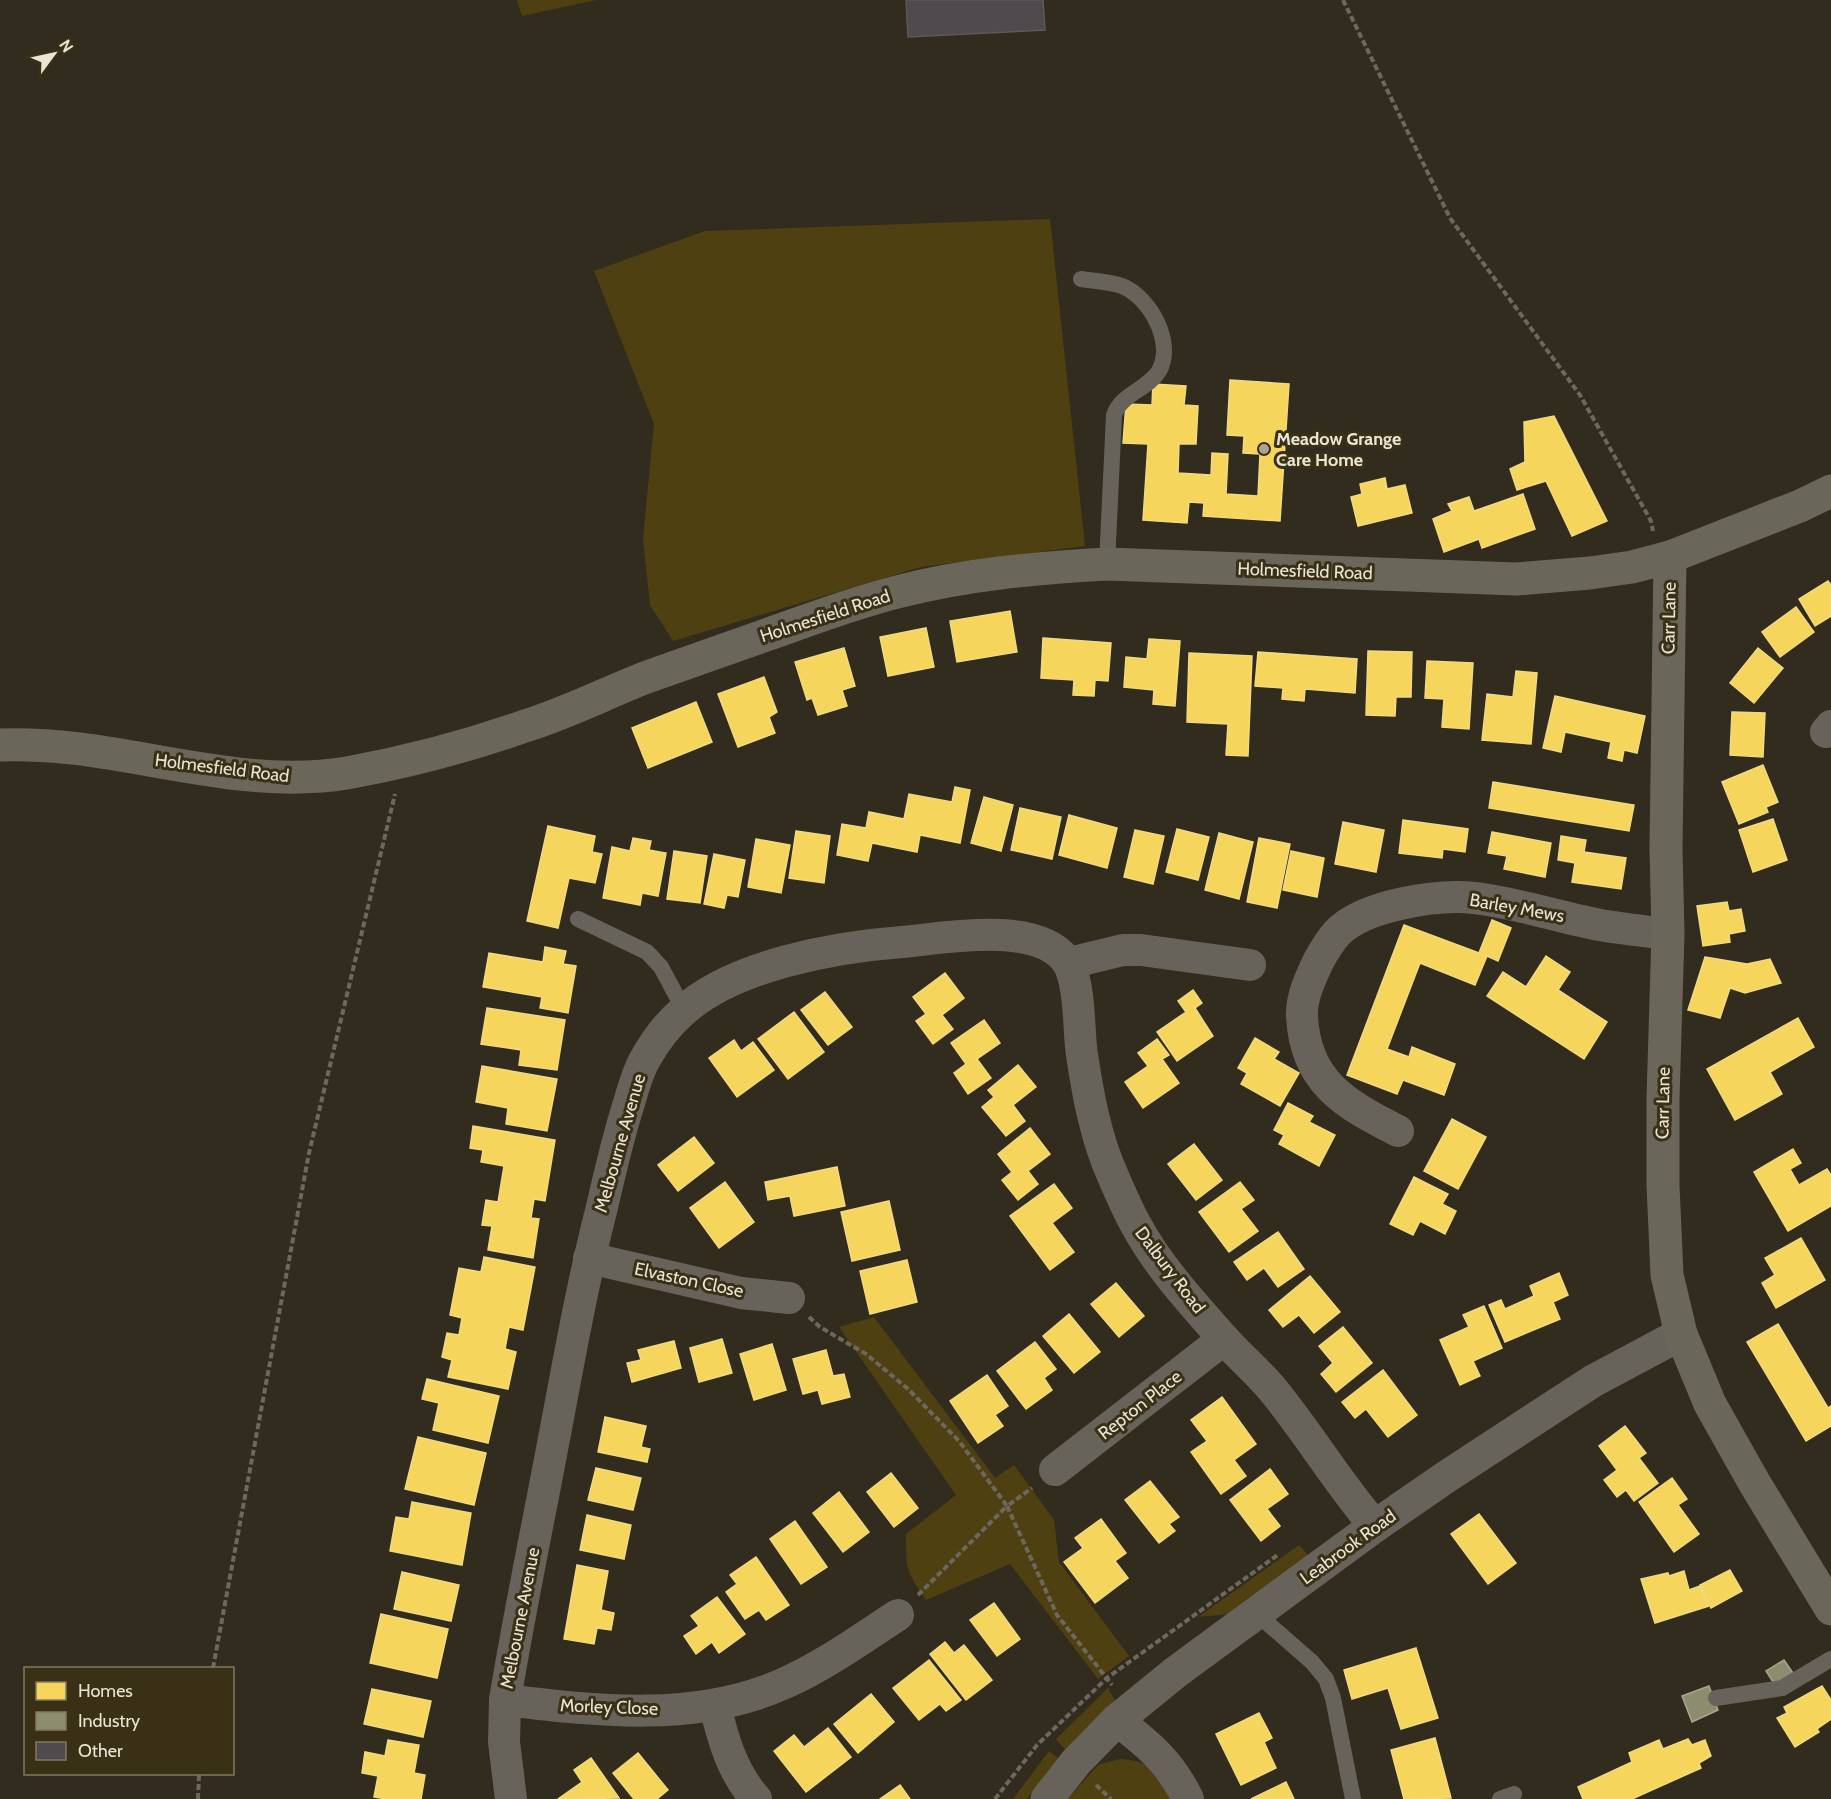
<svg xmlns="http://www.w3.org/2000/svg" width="1831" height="1799" viewBox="0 0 1831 1799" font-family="Cabin,sans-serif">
	<rect width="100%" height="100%" fill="#322c1e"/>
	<!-- green -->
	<g fill="#4f4012">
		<path d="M517,0H596L522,16Z"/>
		<path d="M1050,219L1085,546L921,567L673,641L650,605L643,539L654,424L594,271L705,231Z"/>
		<path d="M874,1317L995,1478L1014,1465L1054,1520L1059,1562L1129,1656L1098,1679L1010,1564L926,1600C906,1571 906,1570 906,1534L956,1495L839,1327Z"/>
		<path d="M1299,1545L1310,1557L1229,1614L1198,1617Z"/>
		<path d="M1108,1688L1115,1701L1066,1751L1056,1739Z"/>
		<path d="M1049,1751L1058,1758L1027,1799H1013Z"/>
		<path d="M1120,1759C1151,1761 1159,1773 1174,1799H1068L1098,1765Z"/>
	</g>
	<!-- homes -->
	<g fill="#f6d55c" stroke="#f2da80" stroke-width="1.5">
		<path d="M1230,380L1289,384L1280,521L1203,516L1204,503L1189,502L1187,523L1143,520L1148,444L1123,443L1126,404L1152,405L1153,384L1186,386L1184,405L1198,406L1196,444H1179L1178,473L1211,475L1212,453L1228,454L1226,494L1258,496L1260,454L1243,453L1244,436L1227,435Z"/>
		<path d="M1554,416L1607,521L1572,536L1546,481L1517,490L1510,469L1525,462L1524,422Z"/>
		<path d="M1385,478L1387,489L1405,485L1412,513L1358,526L1351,497L1362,494L1360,484Z"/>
		<path d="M1523,494L1535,529L1482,548L1479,539L1444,552L1433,519L1452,511L1448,504L1469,497L1474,511Z"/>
		<path d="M1828,581L1831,585V616L1815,626L1799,599Z"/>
		<path d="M1796,607L1814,632L1780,657L1762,632Z"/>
		<path d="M1010,611L1017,652L957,662L950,621Z"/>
		<path d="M926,628L934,667L888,676L880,637Z"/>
		<path d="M1043,638L1111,643L1108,681L1095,680L1094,696L1073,695L1074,680L1041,678Z"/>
		<path d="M1149,639L1180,641L1175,706L1153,704L1154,690L1124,687L1126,657L1147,659Z"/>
		<path d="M844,648L855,686L842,690L847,706L818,715L812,698L807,700L795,662Z"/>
		<path d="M1758,648L1783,668L1754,703L1730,683Z"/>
		<path d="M1368,651L1412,652L1411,697H1396L1395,716L1366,715Z"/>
		<path d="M1258,652L1357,659L1355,693L1305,689L1304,701L1282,699L1283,688L1255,686Z"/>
		<path d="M1189,653L1252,656L1248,756L1226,755L1228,724L1187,722Z"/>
		<path d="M1427,661L1473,663L1469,729L1442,727L1444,699L1425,698Z"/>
		<path d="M1516,671L1537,673L1531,744L1482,740L1487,694L1513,697Z"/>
		<path d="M764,677L777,712L769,717L775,733L738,747L718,694Z"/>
		<path d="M1555,696L1645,716L1637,753L1624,750L1622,761L1608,758L1611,742L1565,732L1561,752L1543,748Z"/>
		<path d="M696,702L712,742L648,768L632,728Z"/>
		<path d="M1732,712L1765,713L1763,757L1730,755Z"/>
		<path d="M1763,765L1778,802L1766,807L1768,812L1739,824L1722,782Z"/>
		<path d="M1493,782L1634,805L1629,831L1489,808Z"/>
		<path d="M955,787L970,790L960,843L920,835L917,852L872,843L868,861L837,855L842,824L866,828L869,812L904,819L909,794L952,802Z"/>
		<path d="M984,797L1013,805L1001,851L971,843Z"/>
		<path d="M1020,808L1061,817L1052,859L1011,850Z"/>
		<path d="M1069,815L1117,828L1107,868L1059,855Z"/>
		<path d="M1773,819L1787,860L1753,872L1739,830Z"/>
		<path d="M1403,820L1468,829L1465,852L1443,849L1442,858L1399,853Z"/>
		<path d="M1343,822L1384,830L1376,872L1335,864Z"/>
		<path d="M548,826L595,836L592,852L602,854L595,883L569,878L558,928L527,921Z"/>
		<path d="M1177,829L1209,837L1198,880L1166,872Z"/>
		<path d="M1135,830L1164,836L1153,884L1124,877Z"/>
		<path d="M796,831L830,836L824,883L789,878Z"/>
		<path d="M1492,832L1551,843L1545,877L1504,869L1507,856L1488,853Z"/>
		<path d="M1219,833L1253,842L1239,899L1205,890Z"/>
		<path d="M1561,836L1586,840L1584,852L1626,858L1621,889L1572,882L1575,863L1558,860Z"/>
		<path d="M633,838L651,841L649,850L666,853L658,896L642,893L640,905L603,898L612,847L630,851Z"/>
		<path d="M1259,838L1290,844L1277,908L1247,902Z"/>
		<path d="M756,839L790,845L781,893L748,887Z"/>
		<path d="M674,851L707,856L700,903L667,899Z"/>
		<path d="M1291,851L1324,858L1317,897L1283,890Z"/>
		<path d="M714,854L745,860L738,897L727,895L724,908L704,904Z"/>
		<path d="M1727,902L1729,911L1741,909L1745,931L1729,934L1730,942L1703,946L1697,906Z"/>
		<path d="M1492,920L1511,928L1498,961L1487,956L1475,985L1420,963L1387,1049L1409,1057L1412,1047L1455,1064L1444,1095L1403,1080L1397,1094L1347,1075L1404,925L1479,953Z"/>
		<path d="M545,947L566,951L563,964L576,966L568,1013L540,1008L542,997L483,987L489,953L543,962Z"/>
		<path d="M1546,956L1570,972L1558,990L1607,1022L1584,1059L1487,996L1503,972L1526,987Z"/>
		<path d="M1705,957L1747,964L1770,959L1781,983L1745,993L1730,988L1720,1018L1688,1010Z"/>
		<path d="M945,973L964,998L942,1015L953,1029L933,1044L916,1021L926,1014L913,997Z"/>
		<path d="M1193,990L1202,1003L1195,1008L1213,1036L1177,1061L1157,1032L1186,1012L1178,1001Z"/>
		<path d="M825,992L852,1027L828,1045L801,1010Z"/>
		<path d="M487,1008L565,1020L557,1070L519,1065L521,1050L481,1044Z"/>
		<path d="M794,1012L824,1052L788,1079L758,1039Z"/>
		<path d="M1798,1018L1814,1047L1770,1072L1782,1094L1735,1120L1707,1069Z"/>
		<path d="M984,1020L1000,1043L977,1059L991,1078L968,1094L954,1073L966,1064L951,1043Z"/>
		<path d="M1255,1038L1279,1052L1274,1059L1299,1073L1280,1106L1241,1084L1247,1073L1238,1068Z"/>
		<path d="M1157,1039L1169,1055L1162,1059L1179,1083L1143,1108L1125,1082L1148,1066L1138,1053Z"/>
		<path d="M734,1040L741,1051L753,1042L774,1070L737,1097L709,1058Z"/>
		<path d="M1018,1065L1036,1087L1013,1105L1025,1121L1006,1136L982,1107L994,1097L988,1090Z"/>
		<path d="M482,1066L557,1079L547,1131L506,1124L508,1108L476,1102Z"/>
		<path d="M1288,1103L1313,1116L1309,1122L1335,1135L1319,1166L1279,1144L1284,1135L1274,1130Z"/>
		<path d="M1452,1119L1486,1137L1458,1189L1424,1171Z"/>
		<path d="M473,1126L555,1140L545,1201L534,1199L531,1218L539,1219L533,1258L488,1250L492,1226L482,1225L486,1200L498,1202L504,1166L481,1162L483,1150L470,1148Z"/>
		<path d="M1030,1128L1050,1154L1028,1171L1038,1184L1018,1200L1002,1180L1012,1172L998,1154Z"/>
		<path d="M694,1137L714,1163L678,1191L658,1165Z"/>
		<path d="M1194,1144L1222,1180L1196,1200L1168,1164Z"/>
		<path d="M1793,1149L1801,1163L1790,1169L1799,1185L1827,1169L1831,1175V1206L1788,1231L1754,1172Z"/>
		<path d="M837,1167L845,1206L794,1216L790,1196L768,1200L765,1182Z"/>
		<path d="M1414,1177L1448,1194L1442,1204L1456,1211L1445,1234L1420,1221L1413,1235L1390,1224Z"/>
		<path d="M725,1182L754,1222L719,1248L690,1208Z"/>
		<path d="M1240,1182L1254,1200L1241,1209L1258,1231L1229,1252L1199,1212Z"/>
		<path d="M1054,1184L1072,1208L1052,1223L1074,1252L1050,1270L1010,1216Z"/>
		<path d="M889,1201L900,1250L852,1261L841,1212Z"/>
		<path d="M1278,1232L1304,1269L1278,1287L1264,1268L1247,1280L1234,1262Z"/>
		<path d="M1801,1238L1825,1280L1776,1308L1762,1283L1775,1275L1765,1258Z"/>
		<path d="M484,1257L535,1267L523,1330L509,1327L505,1349L516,1352L508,1389L448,1377L452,1360L442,1357L447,1333L459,1335L462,1318L450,1315L459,1268L481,1272Z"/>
		<path d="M907,1260L917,1302L870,1314L860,1271Z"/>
		<path d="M1559,1273L1568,1295L1553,1302L1560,1319L1505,1342L1489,1305L1501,1300L1505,1309L1534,1296L1530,1286Z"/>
		<path d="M1310,1276L1340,1312L1314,1333L1299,1315L1283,1327L1269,1310Z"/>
		<path d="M1116,1283L1144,1316L1119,1337L1091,1304Z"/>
		<path d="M1484,1306L1502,1348L1473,1361L1480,1376L1460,1385L1440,1340L1469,1327L1463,1315Z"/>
		<path d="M1069,1314L1100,1352L1074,1373L1043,1336Z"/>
		<path d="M1778,1324L1828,1408L1831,1406V1426L1806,1441L1747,1342Z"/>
		<path d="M1343,1327L1372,1363L1336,1392L1321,1374L1333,1363L1319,1346Z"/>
		<path d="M722,1339L732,1373L699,1382L690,1348Z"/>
		<path d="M674,1341L681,1368L632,1382L627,1363L641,1360L638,1350Z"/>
		<path d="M1035,1342L1056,1369L1044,1378L1052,1390L1026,1409L997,1371Z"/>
		<path d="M772,1344L786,1390L754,1400L740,1354Z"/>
		<path d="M826,1350L833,1376L844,1374L850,1397L822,1404L818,1390L803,1394L793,1359Z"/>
		<path d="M1383,1370L1417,1415L1388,1437L1366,1409L1355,1418L1342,1402Z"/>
		<path d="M987,1375L1008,1406L995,1415L1003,1426L978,1443L950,1401Z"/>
		<path d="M427,1379L499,1396L488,1443L433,1430L439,1403L422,1399Z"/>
		<path d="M1222,1397L1256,1444L1234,1460L1246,1476L1221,1494L1191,1452L1207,1441L1191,1420Z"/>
		<path d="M605,1417L646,1426L641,1447L650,1449L647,1462L598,1452Z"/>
		<path d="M1625,1426L1646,1453L1639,1458L1658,1483L1634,1501L1626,1490L1617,1497L1604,1480L1617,1470L1599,1446Z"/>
		<path d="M418,1437L486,1453L474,1505L405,1489Z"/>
		<path d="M596,1468L641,1478L633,1510L588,1500Z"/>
		<path d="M1270,1469L1288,1494L1267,1509L1280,1526L1261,1541L1230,1500Z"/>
		<path d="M891,1473L918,1508L894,1527L867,1492Z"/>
		<path d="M1672,1478L1687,1499L1678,1505L1699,1534L1674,1552L1639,1502Z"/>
		<path d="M1150,1481L1179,1517L1169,1524L1175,1531L1159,1543L1125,1500Z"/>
		<path d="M839,1492L869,1532L843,1552L813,1513Z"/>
		<path d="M412,1502L471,1513L462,1565L390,1551L396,1517L409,1519Z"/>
		<path d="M1479,1514L1516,1563L1488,1584L1451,1534Z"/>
		<path d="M587,1515L631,1525L624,1559L580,1550Z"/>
		<path d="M1101,1519L1126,1553L1115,1561L1128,1578L1095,1603L1064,1562L1083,1548L1075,1538Z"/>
		<path d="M795,1521L827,1567L801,1584L770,1539Z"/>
		<path d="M756,1557L789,1605L766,1620L759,1610L745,1619L726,1592L737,1584L730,1575Z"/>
		<path d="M577,1565L608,1571L601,1610L614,1613L611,1630L597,1628L594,1644L564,1639Z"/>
		<path d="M1730,1570L1742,1591L1711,1608L1700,1585Z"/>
		<path d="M1684,1571L1689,1590L1700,1586L1709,1606L1655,1623L1641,1579L1668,1573L1669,1576Z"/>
		<path d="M402,1572L459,1585L451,1621L394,1609Z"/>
		<path d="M717,1597L745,1634L719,1653L712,1642L696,1654L684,1636L699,1626L691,1616Z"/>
		<path d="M994,1603L1020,1639L997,1656L970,1620Z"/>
		<path d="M381,1614L448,1629L437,1678L370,1663Z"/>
		<path d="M945,1642L954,1653L964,1645L992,1680L966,1700L930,1654Z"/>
		<path d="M1416,1648L1438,1718L1401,1729L1388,1688L1352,1699L1344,1670Z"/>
		<path d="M929,1660L961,1700L946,1711L940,1704L919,1720L893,1688Z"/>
		<path d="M1822,1686L1831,1700V1719L1817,1729L1819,1732L1795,1747L1777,1718L1787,1713L1784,1707Z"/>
		<path d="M372,1689L431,1701L423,1737L364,1724Z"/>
		<path d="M871,1694L894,1722L858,1753L834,1724Z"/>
		<path d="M1259,1713L1272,1738L1264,1742L1276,1768L1241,1785L1216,1734Z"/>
		<path d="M828,1728L851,1757L806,1792L774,1751L794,1735L804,1747Z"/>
		<path d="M1435,1738L1451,1798L1404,1799L1391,1750Z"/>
		<path d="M1688,1739L1692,1745L1705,1740L1711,1756L1699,1763L1701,1768L1632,1799H1583L1578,1787L1632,1762L1629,1753L1659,1740L1663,1749Z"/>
		<path d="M388,1740L419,1745L414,1773L425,1775L421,1799H386L374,1797L378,1776L362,1773L365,1752L385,1756Z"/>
		<path d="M638,1753L668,1790L657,1799H634L613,1773Z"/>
		<path d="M591,1758L619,1798L558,1799L582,1782L574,1770Z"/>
		<path d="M1286,1782L1294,1799H1251Z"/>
		<path d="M900,1785L910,1799H880Z"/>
	</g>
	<!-- industry -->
	<g fill="#8c8c6e" stroke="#a8a68d" stroke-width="1.5">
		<path d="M1784,1660L1793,1673L1775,1685L1766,1671Z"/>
		<path d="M1709,1686L1718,1710L1692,1722L1682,1696Z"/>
	</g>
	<!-- building -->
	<path fill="#4e4a4e" stroke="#5d5a59" stroke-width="1.5" d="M906,0H1043L1045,30L908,37Z"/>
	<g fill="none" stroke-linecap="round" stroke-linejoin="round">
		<!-- path -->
		<g stroke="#6d685f" stroke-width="4" stroke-dasharray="6 3" stroke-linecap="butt">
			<path d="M1343,0L1450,218L1580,395L1651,521L1653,531"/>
			<path d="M809,1317L820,1327L866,1354L908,1389L959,1441L1007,1506L1032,1488"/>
			<path d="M918,1595L1007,1506L1057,1615L1112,1685"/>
			<path d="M213,1668L309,1153L395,794"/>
			<path d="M1096,1785L1111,1799"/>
			<path d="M198,1799L199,1774"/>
			<path d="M995,1799L1037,1745L1107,1678L1279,1554"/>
		</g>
		<!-- service -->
		<g stroke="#68635a" stroke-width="16">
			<path d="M1081,279C1094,281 1110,282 1122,286C1150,297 1175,343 1159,371C1147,390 1122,393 1114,415L1107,564"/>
			<path d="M578,919L647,952L661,967L684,1010"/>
			<path d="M1257,1614L1312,1662L1326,1679L1333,1698L1353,1799"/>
			<path d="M1716,1698L1782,1688L1831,1659"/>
			<path d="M1500,1799L1514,1794"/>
		</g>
		<!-- minor -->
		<g stroke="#68635a" stroke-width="32">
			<path d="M1826,732L1831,726"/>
			<path d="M1069,963L1123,950H1141L1250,965"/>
			<path d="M1398,1131C1345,1104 1305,1082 1302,1016C1301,997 1311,977 1319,960C1324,951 1330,941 1337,933C1364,905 1437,894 1475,898C1517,903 1558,917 1600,925C1622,929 1645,931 1668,934"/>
			<path d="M589,1258L741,1293L789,1298"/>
			<path d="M1055,1470L1224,1339"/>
			<path d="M505,1700C597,1711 697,1723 785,1683C825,1665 861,1639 898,1615"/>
			<path d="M715,1706C723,1739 732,1772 756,1799"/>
			<path d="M1117,1720C1149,1745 1170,1762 1188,1799"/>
			<path d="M511,1799L504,1742L505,1700C519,1614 537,1529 553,1444C568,1365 582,1285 602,1207C610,1172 618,1137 629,1103C633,1089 637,1074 644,1061C654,1043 667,1025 682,1012C733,965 835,947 902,942C945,938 1034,921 1065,959C1081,978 1078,1029 1082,1055C1088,1095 1096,1139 1113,1176C1120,1192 1127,1209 1136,1225C1158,1266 1192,1303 1223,1338C1239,1356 1258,1372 1273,1390C1309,1434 1338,1483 1375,1526"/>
		</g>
		<!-- tertiary -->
		<path stroke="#68635a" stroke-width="33" d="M1047,1799L1076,1762L1117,1720L1176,1672L1375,1526L1446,1477L1593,1381L1681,1334"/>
		<!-- secondary -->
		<g stroke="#6a665a" stroke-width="33">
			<path d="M1670,557L1666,848L1668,934L1663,1098V1185L1667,1275L1681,1334L1710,1404L1755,1484L1831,1609"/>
			<path d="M0,745C116,740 231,792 347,773C407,762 468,746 525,726C567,713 606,693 647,677C687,663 727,649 766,635C809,620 853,603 897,592C966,574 1037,568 1107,564L1516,579L1590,573L1632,567L1670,557L1800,506L1831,491"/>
		</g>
	</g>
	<!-- markers -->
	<circle fill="#aaa495" stroke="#3a3016" stroke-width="2" cx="1264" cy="449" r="6"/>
	<g text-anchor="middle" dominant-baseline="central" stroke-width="6" stroke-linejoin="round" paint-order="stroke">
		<!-- poi labels -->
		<g font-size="18" font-weight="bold" fill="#eae4d5" stroke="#3a3016" text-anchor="start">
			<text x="1276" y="439">Meadow Grange<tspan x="1276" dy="21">Care Home</tspan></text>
		</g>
		<!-- street labels -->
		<g font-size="18" fill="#eae4d5" stroke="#3a3016">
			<text transform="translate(1305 571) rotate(2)">Holmesfield Road</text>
			<text transform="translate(825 616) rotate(-18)">Holmesfield Road</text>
			<text transform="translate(1669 618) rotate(-89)">Carr Lane</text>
			<text transform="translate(222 768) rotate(7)">Holmesfield Road</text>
			<text transform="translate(1517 908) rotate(10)">Barley Mews</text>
			<text transform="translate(1663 1103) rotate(-89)">Carr Lane</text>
			<text transform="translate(620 1143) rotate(-74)">Melbourne Avenue</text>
			<text transform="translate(1170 1270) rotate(53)">Dalbury Road</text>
			<text transform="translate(689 1280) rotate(12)">Elvaston Close</text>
			<text transform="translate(1140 1405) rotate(-38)">Repton Place</text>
			<text transform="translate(1348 1547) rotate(-36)">Leabrook Road</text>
			<text transform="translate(520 1618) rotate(-79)">Melbourne Avenue</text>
			<text transform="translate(609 1707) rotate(2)">Morley Close</text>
		</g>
	</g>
	<!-- legend -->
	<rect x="24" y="1667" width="210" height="108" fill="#3a3016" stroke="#807862" stroke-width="1.5"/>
	<rect x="36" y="1682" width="30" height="18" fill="#f6d55c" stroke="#807862" stroke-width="1.5"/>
	<text x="78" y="1697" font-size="18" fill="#eae4d5">Homes</text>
	<rect x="36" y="1712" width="30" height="18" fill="#8c8c6e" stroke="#807862" stroke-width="1.5"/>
	<text x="78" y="1727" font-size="18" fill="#eae4d5">Industry</text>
	<rect x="36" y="1742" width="30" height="18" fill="#4e4a4e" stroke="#807862" stroke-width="1.5"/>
	<text x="78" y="1757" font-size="18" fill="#eae4d5">Other</text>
	<!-- north arrow -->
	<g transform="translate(54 54) rotate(57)" stroke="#3a3016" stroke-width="4.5" paint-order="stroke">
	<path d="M0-4.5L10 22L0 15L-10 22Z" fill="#eae4d5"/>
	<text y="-9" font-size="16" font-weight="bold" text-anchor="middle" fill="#eae4d5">N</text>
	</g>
</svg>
